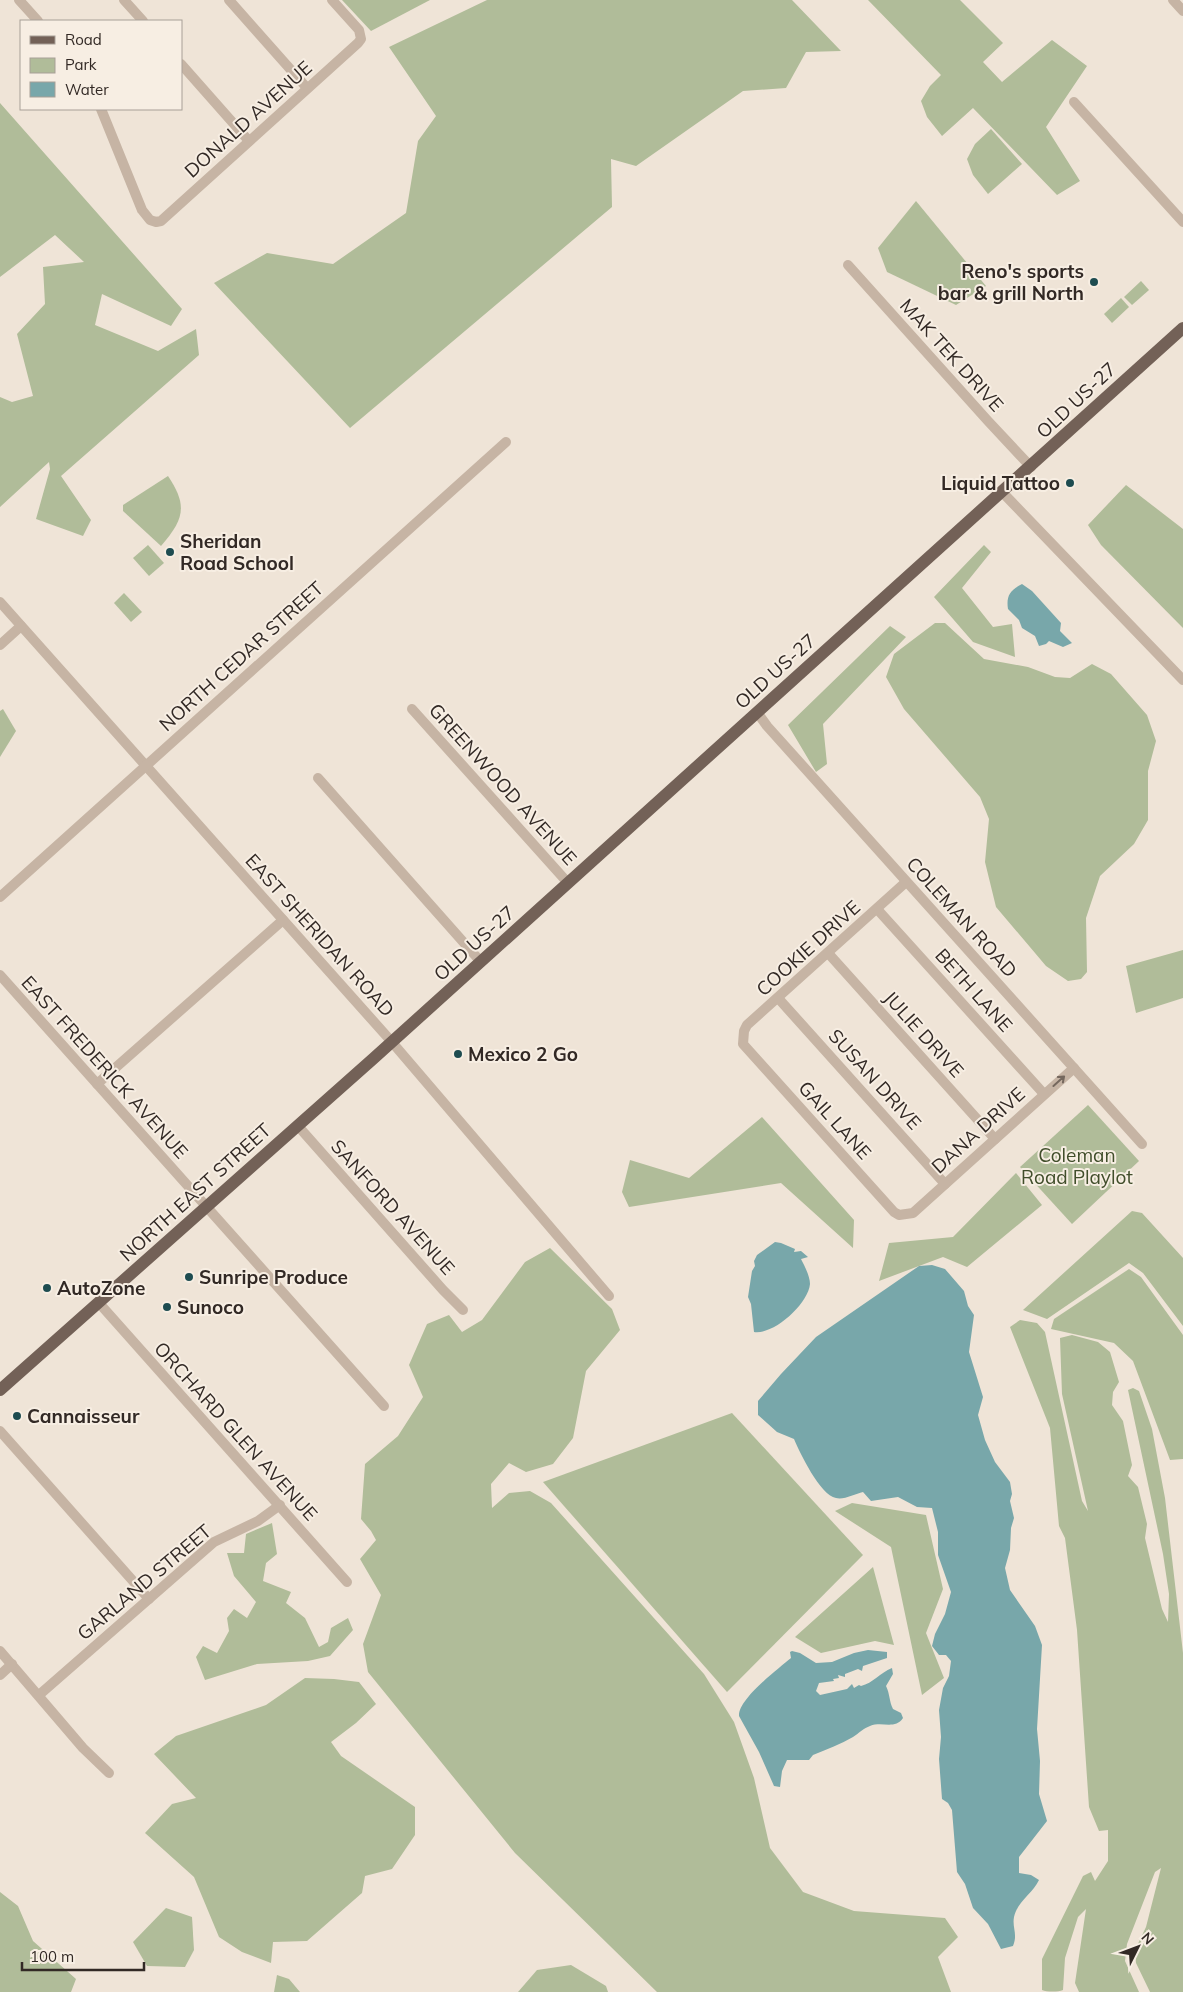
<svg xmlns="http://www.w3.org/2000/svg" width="1183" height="1992" viewBox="0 0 1183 1992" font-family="Mulish,sans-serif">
	<rect width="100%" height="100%" fill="#efe4d7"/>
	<!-- green -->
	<g fill="#b0bc99">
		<path d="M342,0H430L371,31Z"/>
		<path d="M487,0H792L841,51L806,52L786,88L743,91L636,166L611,159L612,207L350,428L214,283L267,253L333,264L406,213L418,141L436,116L389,47Z"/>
		<path d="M868,0H960L1003,43L983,62L1002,82L1052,40L1087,66L1046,127L1080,181L1057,195L973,108L942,136L927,117L921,101L930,86L941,75Z"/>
		<path d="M0,103L182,309L171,326L102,294L95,325L158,351L196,329L199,355L61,476L91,520L83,536L36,519L50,469L49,462L0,507V397L12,402L33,396L17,334L45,304L43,267L84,262L55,235L0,277Z"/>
		<path d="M991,129L1022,164L988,194L973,175L967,159L975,144Z"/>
		<path d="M916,201L986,286L956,305L887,272L878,248Z"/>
		<path d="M1141,281L1149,290L1132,305L1124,297Z"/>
		<path d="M1121,298L1129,307L1112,323L1104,314Z"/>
		<path d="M168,476C188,506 184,519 161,546L123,511V505Z"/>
		<path d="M1126,485L1183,529V628L1101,545L1088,525Z"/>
		<path d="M148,545L164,563L149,576L133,558Z"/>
		<path d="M984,545L991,552L962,588L993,627L1012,624L1015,657L973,642L934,597Z"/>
		<path d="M124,593L142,612L131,622L114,603Z"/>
		<path d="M935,623H945L984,659L1028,667L1055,677L1070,678L1092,664L1111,674L1147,715L1156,741L1148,771V820L1134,844L1100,876L1086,918L1087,972L1081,979L1068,981L1046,966L996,907L985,862L989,819L980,797L904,709L886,677L894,654Z"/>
		<path d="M890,626L906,637L823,724L827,764L816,772L788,725Z"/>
		<path d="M3,709L16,731L0,757V711Z"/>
		<path d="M1183,950V998L1136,1013L1126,966Z"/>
		<path d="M1088,1105L1139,1161L1072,1224L1020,1167Z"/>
		<path d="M762,1117L854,1220L853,1248L781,1183L629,1207L622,1192L630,1160L689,1178Z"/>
		<path d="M1016,1173L1042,1205L967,1267L943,1257L879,1281L889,1243L953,1237Z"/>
		<path d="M1132,1211L1142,1213L1183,1258V1326L1143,1273L1129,1263L1047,1319L1023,1310Z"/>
		<path d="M550,1248L612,1309L620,1330L586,1371L573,1438L553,1464L526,1472L509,1463L491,1484L492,1508L509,1493L530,1491L551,1503L704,1674L734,1722L754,1778L770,1848L803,1892L854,1911L945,1918L958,1937L938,1957L951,1992H657L515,1853L368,1672L363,1644L381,1595L360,1559L376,1540L371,1531L361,1519L365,1464L398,1436L423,1397L409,1365L427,1324L449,1315L462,1332L482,1320L525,1262Z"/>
		<path d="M1129,1269L1141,1277L1183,1335V1459L1170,1460L1133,1361L1114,1343L1051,1329L1054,1319Z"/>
		<path d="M1020,1320L1037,1323L1045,1332L1082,1501L1088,1511L1062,1394L1060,1338L1072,1335L1098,1342L1110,1352L1119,1382L1113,1392L1112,1405L1123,1421L1132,1465L1128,1476L1138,1487L1147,1524L1145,1538L1162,1609L1168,1622L1169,1594L1163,1554L1128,1390L1133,1388L1139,1391L1152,1429L1165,1498L1183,1653V1992H1150L1136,1963L1135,1950L1146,1927L1161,1868L1155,1872L1127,1944L1125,1961L1139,1992H1079L1075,1983L1086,1909L1078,1917L1065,1958L1063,1990C1058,1992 1047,1992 1042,1990V1959L1083,1876L1091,1872L1095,1881L1108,1861V1830L1099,1831L1089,1807L1077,1630L1065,1538L1059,1526L1050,1428L1010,1327Z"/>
		<path d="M732,1413L863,1555L727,1692L543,1482Z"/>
		<path d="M852,1503L926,1515L943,1589L926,1633L944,1678L922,1695L891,1547L835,1511Z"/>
		<path d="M272,1523L277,1554L266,1563L263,1581L291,1592L286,1603L305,1618L319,1647L328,1642L331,1628L348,1618L353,1630L330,1656L308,1661L257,1664L205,1680L196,1657L203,1646L217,1653L229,1631L227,1618L234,1609L247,1618L256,1602L234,1576L227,1553H244L246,1534Z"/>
		<path d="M873,1567L894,1645L875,1641L821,1653L795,1637Z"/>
		<path d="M305,1678L334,1679L359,1682L376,1704L356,1723L331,1742L341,1756L415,1807V1835L392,1869L365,1876L362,1893L307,1941L273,1942L271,1963L242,1952L219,1937L194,1877L145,1833L172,1804L196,1798L154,1754L176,1736L266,1705Z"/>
		<path d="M0,1892L18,1906L33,1941L76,1979L71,1992H0Z"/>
		<path d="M166,1908L192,1917L194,1950L185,1967L147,1966L133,1942Z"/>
		<path d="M571,1965L606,1986L608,1992H518L537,1970Z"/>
		<path d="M277,1975L289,1979L300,1992H274Z"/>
	</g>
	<!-- water -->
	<g fill="#78a7aa">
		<path d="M1022,584L1032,591L1061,623L1060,631L1072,643L1063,647L1049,641L1046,644L1039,646L1035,636L1022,628L1019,620L1008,609C1006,596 1010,590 1022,584Z"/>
		<path d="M775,1242L781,1243L795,1249L794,1252L801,1251L808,1257L801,1259C804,1265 810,1276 810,1284C808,1304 774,1335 754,1332L751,1304L748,1297L752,1271L755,1266L754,1261L757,1255Z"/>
		<path d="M932,1265L945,1269L964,1291L968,1306L974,1315L969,1352L983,1397L978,1415L985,1440L995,1462L1010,1482L1012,1494L1010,1501L1014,1518L1011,1528L1010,1550L1005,1568L1010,1590L1035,1626L1042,1645L1037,1729L1040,1761L1039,1794L1047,1821L1019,1857V1873L1031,1875L1039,1880C1033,1893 1017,1902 1014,1917C1012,1928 1018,1934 1013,1946L1001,1949L988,1924L973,1908L965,1884L957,1872L952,1810L948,1803L942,1799L939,1759L941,1737L939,1710L943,1688L949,1676L951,1661L946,1655H939L932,1646L935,1634L945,1614L951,1592L938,1555V1532L932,1508L917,1507L898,1497L871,1501L863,1492C855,1494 844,1500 836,1498C820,1495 800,1453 794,1439L777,1432L758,1415V1401L781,1374L816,1337L919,1266Z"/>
		<path d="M868,1650L887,1652V1658L863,1666L862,1671L858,1669L845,1674V1677L838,1675L839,1678L833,1679L834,1681L819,1683L816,1691L820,1695L847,1689L852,1684L854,1688L859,1685L861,1686C873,1683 880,1673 892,1668L893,1674L886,1686C890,1694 889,1701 893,1709L901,1713L903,1718C895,1730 882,1721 870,1726C864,1728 859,1733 853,1737C841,1744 827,1749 813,1755L809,1760H787L782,1771L780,1787L774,1786L759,1752L739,1716C738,1699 778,1669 791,1658L790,1652L792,1651L800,1653L816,1663L832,1662L854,1653Z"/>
	</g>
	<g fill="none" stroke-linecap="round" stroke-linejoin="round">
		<!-- minor -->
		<g stroke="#c6b4a4" stroke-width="10">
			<path d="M19,0L38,21"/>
			<path d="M124,0L143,21"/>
			<path d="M229,0L307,88"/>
			<path d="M1173,0L1183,11"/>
			<path d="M181,64L249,141"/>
			<path d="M1074,102L1183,222"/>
			<path d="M101,109L142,210L150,220L156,222L161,221L358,43L361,39L359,30L332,0"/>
			<path d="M848,265L988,421L1031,467"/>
			<path d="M1003,493L1183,680"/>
			<path d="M0,602L391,1041L609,1296"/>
			<path d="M0,645L21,626"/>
			<path d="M412,709L568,883"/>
			<path d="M757,712L767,726L1142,1144"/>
			<path d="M318,778L481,962"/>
			<path d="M906,882L747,1025L744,1031L743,1044L894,1212L899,1215L913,1213L1074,1068"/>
			<path d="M0,897L506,442"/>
			<path d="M877,909L1044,1094"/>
			<path d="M828,953L995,1139"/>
			<path d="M0,975L384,1406"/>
			<path d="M778,998L945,1184"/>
			<path d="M97,1084L283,920"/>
			<path d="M298,1126L443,1290L463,1310"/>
			<path d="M99,1303L347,1582"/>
			<path d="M0,1431L149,1599"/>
			<path d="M0,1651L83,1748L109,1773"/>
			<path d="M0,1675L12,1664"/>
			<path d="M39,1695L214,1542L258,1521L280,1505"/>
		</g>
		<!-- major -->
		<path stroke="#736157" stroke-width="12" d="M0,1390L374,1058L1183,328"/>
	</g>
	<!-- one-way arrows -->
	<defs><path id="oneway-shaft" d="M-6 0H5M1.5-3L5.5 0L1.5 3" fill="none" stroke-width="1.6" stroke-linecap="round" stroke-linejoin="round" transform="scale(1.25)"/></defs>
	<use stroke="#75685e" href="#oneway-shaft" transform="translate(1059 1081) rotate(-42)"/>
	<!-- markers -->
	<g fill="#1e4c50" stroke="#f7eee3" stroke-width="2">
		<circle cx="1094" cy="282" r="5"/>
		<circle cx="1070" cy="483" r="5"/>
		<circle cx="170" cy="552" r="5"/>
		<circle cx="458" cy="1054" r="5"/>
		<circle cx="189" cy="1277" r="5"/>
		<circle cx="47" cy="1288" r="5"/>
		<circle cx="167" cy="1307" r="5"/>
		<circle cx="17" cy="1416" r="5"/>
	</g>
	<g text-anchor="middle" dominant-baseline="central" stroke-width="4" stroke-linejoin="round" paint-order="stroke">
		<!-- street labels -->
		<g font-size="19" fill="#322925" stroke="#f7eee3">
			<text transform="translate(248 119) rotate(-42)">DONALD AVENUE</text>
			<text transform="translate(952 355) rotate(48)">MAK TEK DRIVE</text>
			<text transform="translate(1076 400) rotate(-43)">OLD US-27</text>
			<text transform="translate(241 656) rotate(-42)">NORTH CEDAR STREET</text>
			<text transform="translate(775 671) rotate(-42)">OLD US-27</text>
			<text transform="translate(503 784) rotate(48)">GREENWOOD AVENUE</text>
			<text transform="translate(962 917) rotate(48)">COLEMAN ROAD</text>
			<text transform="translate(320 935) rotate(48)">EAST SHERIDAN ROAD</text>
			<text transform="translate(474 943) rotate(-42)">OLD US-27</text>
			<text transform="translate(808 948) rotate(-42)">COOKIE DRIVE</text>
			<text transform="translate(974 990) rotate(48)">BETH LANE</text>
			<text transform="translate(924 1034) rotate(48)">JULIE DRIVE</text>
			<text transform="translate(105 1067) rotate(48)">EAST FREDERICK AVENUE</text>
			<text transform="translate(875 1079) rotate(48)">SUSAN DRIVE</text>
			<text transform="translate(835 1120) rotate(48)">GAIL LANE</text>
			<text transform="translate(978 1130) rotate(-42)">DANA DRIVE</text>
			<text transform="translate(195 1192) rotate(-42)">NORTH EAST STREET</text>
			<text transform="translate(393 1207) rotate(48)">SANFORD AVENUE</text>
			<text transform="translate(236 1431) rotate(48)">ORCHARD GLEN AVENUE</text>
			<text transform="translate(144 1582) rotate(-40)">GARLAND STREET</text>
		</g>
		<!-- poi labels -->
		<g font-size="19" font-weight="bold" fill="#322925" stroke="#f7eee3" text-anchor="start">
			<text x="1084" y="271" text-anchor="end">Reno's sports<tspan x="1084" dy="22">bar &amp; grill North</tspan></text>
			<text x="1060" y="483" text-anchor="end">Liquid Tattoo</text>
			<text x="180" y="541">Sheridan<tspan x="180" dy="22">Road School</tspan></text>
			<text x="468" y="1054">Mexico 2 Go</text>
			<text x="199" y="1277">Sunripe Produce</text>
			<text x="57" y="1288">AutoZone</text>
			<text x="177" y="1307">Sunoco</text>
			<text x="27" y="1416">Cannaisseur</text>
		</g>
		<!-- park labels -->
		<g font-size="19" fill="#414e2b" stroke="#f7eee3">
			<text x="1077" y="1155">Coleman<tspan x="1077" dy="22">Road Playlot</tspan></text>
		</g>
	</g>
	<!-- legend -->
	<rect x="20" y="20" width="162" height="90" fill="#f7eee3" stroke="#a89f97"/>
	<rect x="30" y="36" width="25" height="8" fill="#736157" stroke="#a89f97"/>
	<text x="65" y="45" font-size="15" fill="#322925">Road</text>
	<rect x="30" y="58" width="25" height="15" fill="#b0bc99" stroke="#a89f97"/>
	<text x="65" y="70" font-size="15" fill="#322925">Park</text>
	<rect x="30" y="82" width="25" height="15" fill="#78a7aa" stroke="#a89f97"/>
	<text x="65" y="95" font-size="15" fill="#322925">Water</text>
	<!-- north arrow -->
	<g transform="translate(1138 1947) rotate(48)" stroke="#f7eee3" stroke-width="4" paint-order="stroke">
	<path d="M0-4L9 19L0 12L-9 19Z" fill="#322925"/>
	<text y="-8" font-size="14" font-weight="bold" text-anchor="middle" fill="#322925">N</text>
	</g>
	<!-- scale -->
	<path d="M22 1962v8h122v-8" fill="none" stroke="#322925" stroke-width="2.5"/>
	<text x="30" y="1962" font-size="15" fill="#322925" stroke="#f7eee3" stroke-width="4" paint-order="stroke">100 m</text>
</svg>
